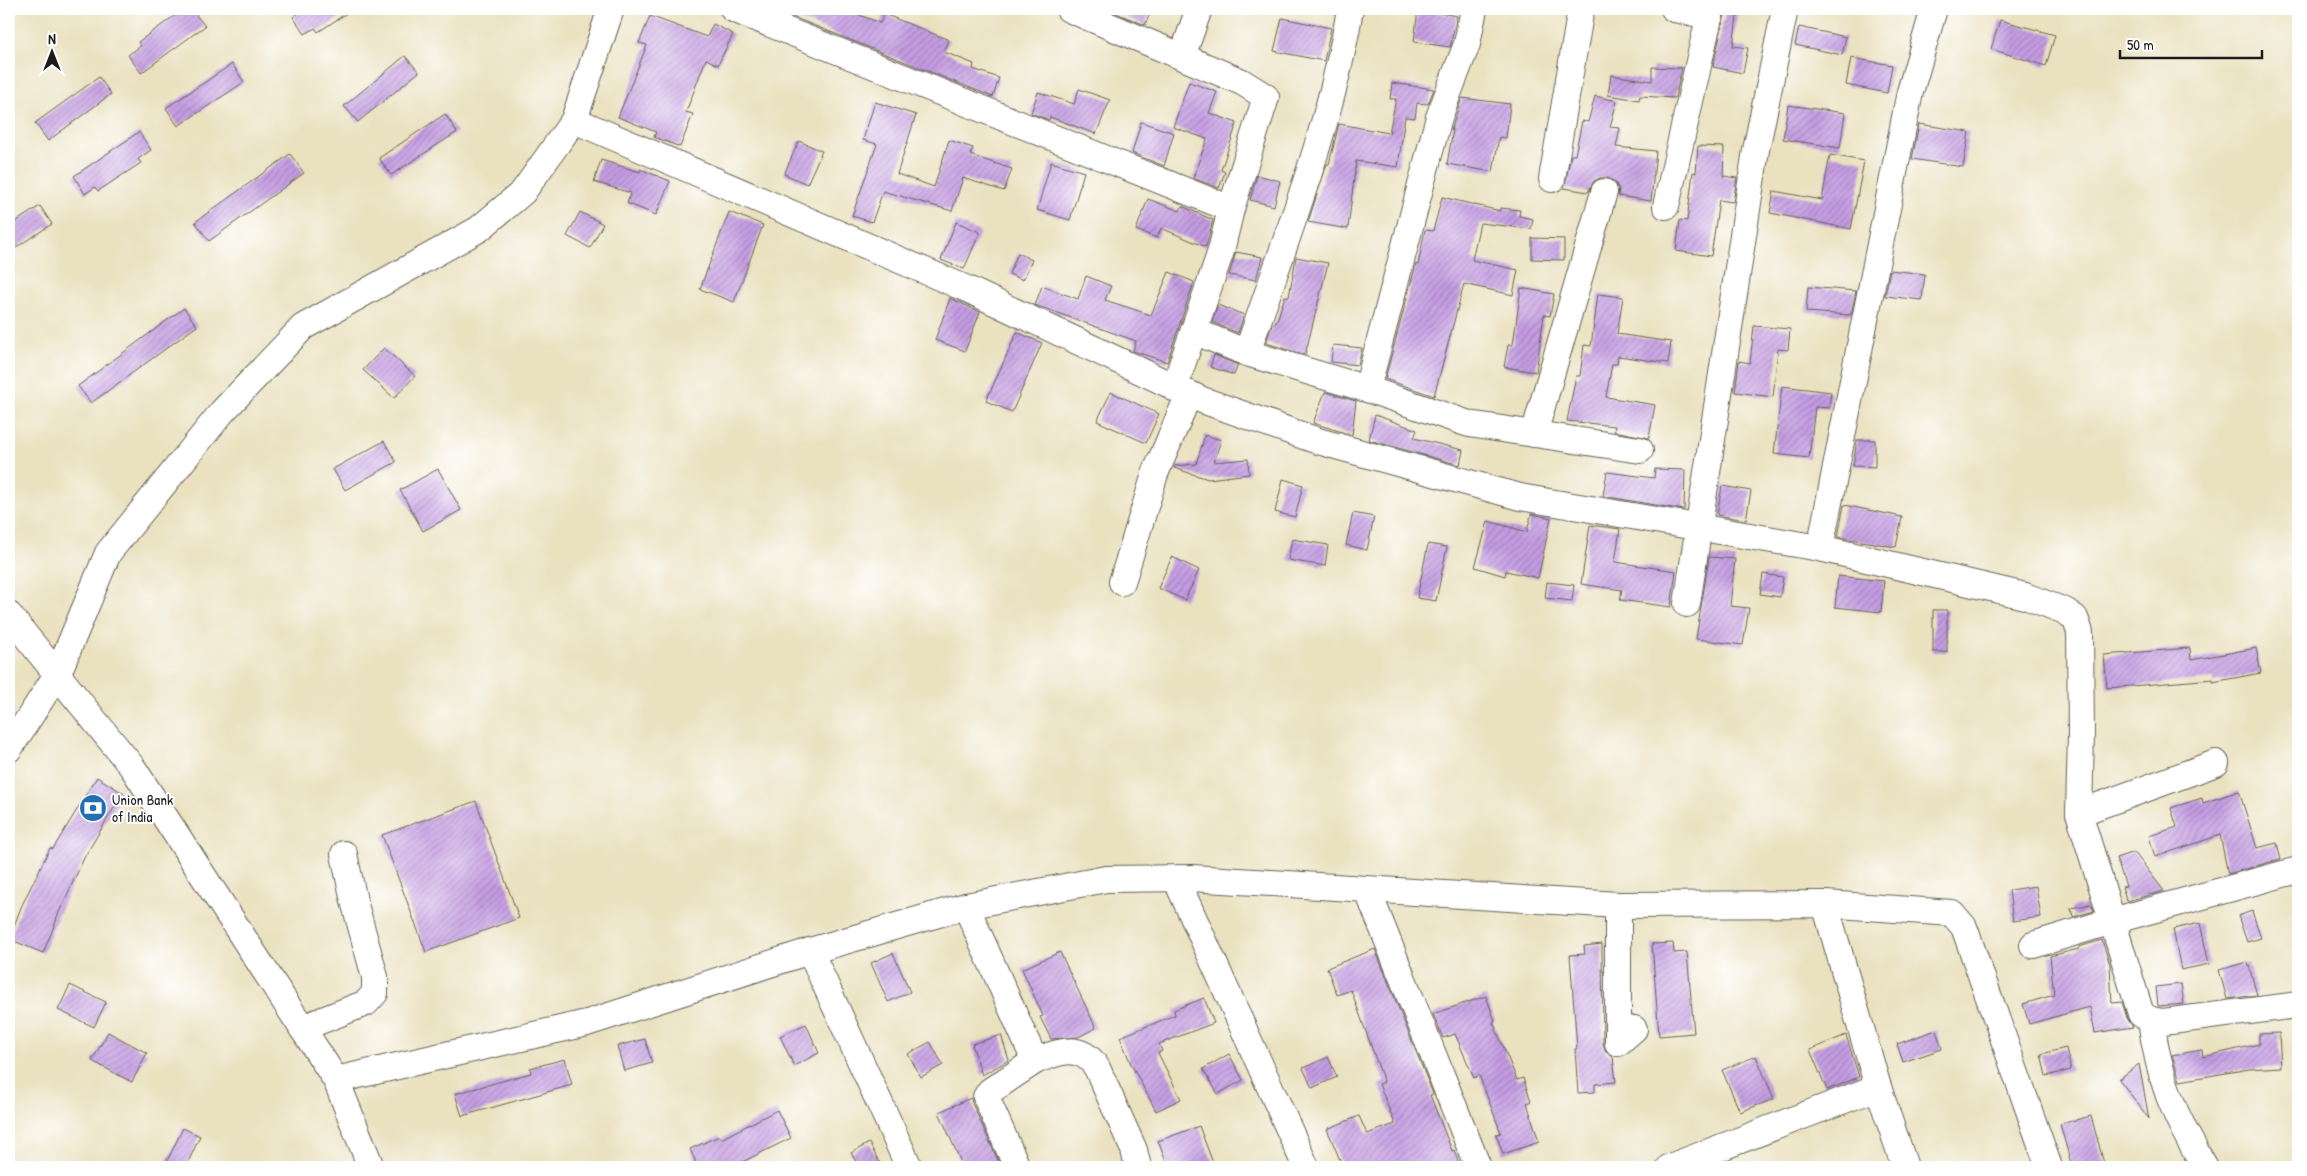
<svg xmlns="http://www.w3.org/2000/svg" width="2307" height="1176" viewBox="0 0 2307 1176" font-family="'Patrick Hand',sans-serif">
	<defs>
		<pattern id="building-hatch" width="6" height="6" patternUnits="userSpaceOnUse" patternTransform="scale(1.25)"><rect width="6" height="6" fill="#c59de3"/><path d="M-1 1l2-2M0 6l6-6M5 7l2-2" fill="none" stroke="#9f7fb7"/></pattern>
	</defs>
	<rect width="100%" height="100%" fill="#fff"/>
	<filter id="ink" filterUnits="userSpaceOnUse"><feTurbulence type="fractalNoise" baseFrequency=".02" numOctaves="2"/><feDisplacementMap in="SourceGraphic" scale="10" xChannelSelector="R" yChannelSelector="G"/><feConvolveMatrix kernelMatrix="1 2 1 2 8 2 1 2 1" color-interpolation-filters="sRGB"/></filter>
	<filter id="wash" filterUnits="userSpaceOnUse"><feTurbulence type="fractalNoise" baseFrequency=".0096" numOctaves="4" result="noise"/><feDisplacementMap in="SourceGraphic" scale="20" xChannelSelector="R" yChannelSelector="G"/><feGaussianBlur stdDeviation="1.12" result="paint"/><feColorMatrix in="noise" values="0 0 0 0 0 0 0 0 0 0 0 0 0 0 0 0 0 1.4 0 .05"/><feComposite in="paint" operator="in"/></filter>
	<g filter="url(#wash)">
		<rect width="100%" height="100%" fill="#eae1bf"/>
		<g id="blocks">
			<!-- building -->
			<g fill="url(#building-hatch)">
				<path d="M191,9L205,26L141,73L128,55L141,46L138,42L180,12L182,16Z"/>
				<path d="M305,9H353L318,32L315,28L305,34L293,17Z"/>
				<path d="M773,9H844L880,23L884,14L949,40L944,52L974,64L973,69L999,78L993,97Z"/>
				<path d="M1107,9H1152L1145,25Z"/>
				<path d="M1418,9L1457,16L1450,47L1414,42Z"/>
				<path d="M1726,9H1738L1733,46L1748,48L1743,73L1713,67Z"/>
				<path d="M650,16L707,37L713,24L733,34L718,65L706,59L686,112L693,114L680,147L654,137L656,132L618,117L647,45L639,43Z"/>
				<path d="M1282,18L1331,28L1324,61L1274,51Z"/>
				<path d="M2000,20L2055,35L2046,66L1991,49Z"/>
				<path d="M1799,27L1846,37L1842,55L1795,45Z"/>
				<path d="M405,56L419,72L358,122L344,106Z"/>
				<path d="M1851,58L1892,65L1887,93L1846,85Z"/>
				<path d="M232,64L244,82L178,126L166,108Z"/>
				<path d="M1652,67L1682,68L1675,98L1640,96L1639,100L1608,95L1611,75L1652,81Z"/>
				<path d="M99,77L111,94L48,141L35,123Z"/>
				<path d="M1189,82L1217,92L1209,113L1237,123L1221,170L1225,172L1219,188L1193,178L1207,139L1173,127Z"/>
				<path d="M1392,83L1434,89L1428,104L1417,103L1415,118L1405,117L1398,167L1356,161L1348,229L1308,222L1327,164H1329L1339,124L1389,133L1396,99H1390Z"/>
				<path d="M1079,89L1110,100L1096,134L1050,117L1049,120L1031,113L1038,92L1074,104Z"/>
				<path d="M1595,96L1617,101L1610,127L1620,128L1616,147L1656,151L1651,201L1618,196L1619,189L1615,182L1608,178H1600L1594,181L1588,192L1564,188L1571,155H1575L1582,121L1588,122Z"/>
				<path d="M1462,98L1510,104L1506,138L1499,137L1493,172L1447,164L1453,130H1451Z"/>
				<path d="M875,102L916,115L897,174L934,187L949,140L973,148L970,155L1012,169L1004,191L963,178L952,211L883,191L872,222L852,216L877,144L863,140Z"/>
				<path d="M1788,105L1845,113L1840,148L1783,139Z"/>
				<path d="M445,114L457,132L391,175L379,158Z"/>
				<path d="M1141,122L1174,133L1164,166L1132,153Z"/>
				<path d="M1919,124L1969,132L1963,167L1912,159Z"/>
				<path d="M139,132L151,150L138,159L141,163L98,191L95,187L85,194L74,176Z"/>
				<path d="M799,141L822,151L807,184L784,174Z"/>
				<path d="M1698,146L1724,147L1723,176L1737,178L1733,202L1719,200L1711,256L1676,251L1680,220L1687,221L1693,172L1696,173Z"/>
				<path d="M290,154L304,173L209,241L195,222Z"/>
				<path d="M1830,155L1864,161L1851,229L1770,213L1774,191L1822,200Z"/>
				<path d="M601,160L640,172V169L670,181L656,215L627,203L631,193L594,182Z"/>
				<path d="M1051,162L1084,172L1070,220L1037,210Z"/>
				<path d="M1257,175L1280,181L1274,206L1250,200Z"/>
				<path d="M1442,197L1500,211V208L1520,210L1519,216L1533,219L1531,229L1480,223L1472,260L1518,270L1513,295L1464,284L1434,396L1385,379L1416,264L1418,265L1425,230L1433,231Z"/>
				<path d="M1148,199L1180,211L1182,206L1213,220L1206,247L1161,228L1157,238L1136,230Z"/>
				<path d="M40,206L52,224L9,252V226Z"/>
				<path d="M580,212L603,224L590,248L567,236Z"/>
				<path d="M729,212L763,225L734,302L700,289Z"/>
				<path d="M956,222L980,232L964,269L941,260Z"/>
				<path d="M1532,238L1564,239V260L1532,259Z"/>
				<path d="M1236,252L1262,257L1256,280L1229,275Z"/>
				<path d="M1018,253L1032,260L1023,280L1009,274Z"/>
				<path d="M1296,257L1328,263L1305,355L1266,343L1272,325L1276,323L1285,296L1289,297Z"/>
				<path d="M1890,270L1925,274L1922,300L1885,296Z"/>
				<path d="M1169,272L1194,282L1167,362L1133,351L1136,341L1035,305L1042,286L1078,299L1086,276L1111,286L1105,300L1151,315Z"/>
				<path d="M1808,287L1856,291L1851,315L1806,312Z"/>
				<path d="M1521,288L1554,294L1550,316L1544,315L1536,372L1504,367L1508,345H1513Z"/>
				<path d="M1598,294L1623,297L1617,334L1671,342L1668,363L1618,356L1617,364H1612L1606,397L1655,405L1649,438L1614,431L1615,426L1567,421L1576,376H1580L1584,345L1591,346Z"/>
				<path d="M950,298L980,312L965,351L935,340Z"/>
				<path d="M1218,305L1244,315L1238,333L1212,322Z"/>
				<path d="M184,308L197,326L91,403L78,386Z"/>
				<path d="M1754,326L1790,329L1788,350L1778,349L1773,397L1735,392L1739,361L1750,363Z"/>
				<path d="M1017,332L1042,343L1012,412L986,401Z"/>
				<path d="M1333,345L1362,348L1358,365L1331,362Z"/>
				<path d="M384,348L415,376L394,398L363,370Z"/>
				<path d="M1214,355L1238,365L1234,375L1210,367Z"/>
				<path d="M1782,386L1831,392L1829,408L1815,407L1809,458L1774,454Z"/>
				<path d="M1111,392L1159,414L1146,443L1097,421Z"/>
				<path d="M1325,392L1356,401L1352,435L1313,423Z"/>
				<path d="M1375,415L1417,430L1414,438L1463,450L1460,465L1369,440Z"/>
				<path d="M1205,435L1221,440L1214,462L1248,459L1249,474L1208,479L1174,468L1175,466L1196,464Z"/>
				<path d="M1857,440H1875V467L1853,466Z"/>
				<path d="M384,441L396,462L345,490L333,469Z"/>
				<path d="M438,469L461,510L423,531L400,490Z"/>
				<path d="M1655,469L1685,470L1684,510L1603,496L1607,472L1654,478Z"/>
				<path d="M1283,479L1303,485L1295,517L1275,512Z"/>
				<path d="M1722,486L1751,491L1746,520L1717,515Z"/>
				<path d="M1844,505L1902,517L1896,547L1838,537Z"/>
				<path d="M1353,513L1374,517L1367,550L1346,545Z"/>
				<path d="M1531,514L1551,518L1538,578L1506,571L1505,576L1475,567L1488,521L1527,532Z"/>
				<path d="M1590,525L1620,529L1615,562L1676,571L1671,607L1620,600L1622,590L1581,584Z"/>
				<path d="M1292,539L1328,545L1325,566L1288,560Z"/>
				<path d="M1428,544L1447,547L1436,601L1417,598Z"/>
				<path d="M1172,557L1199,570L1185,600L1158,588Z"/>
				<path d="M1709,557L1735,559L1730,606L1749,608L1743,645L1696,639Z"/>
				<path d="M1763,574L1783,577L1780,597L1760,594Z"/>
				<path d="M1838,576L1884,581L1881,612L1835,607Z"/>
				<path d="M1547,582L1574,585L1572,601L1545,598Z"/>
				<rect x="1933" y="610" width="14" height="42"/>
				<path d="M2190,648L2191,660L2256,648L2261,673L2213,682V679L2107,688L2104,655Z"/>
				<path d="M97,777L123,793L85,856L56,919H57L43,953L9,939L22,905L50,848L53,849Z"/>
				<path d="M2239,791L2257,848L2277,843L2281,859L2228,874L2220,835L2155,857L2149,836L2177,827L2171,808L2202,798L2203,803Z"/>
				<path d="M476,801L519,918L426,952L382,835Z"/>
				<path d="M2134,852L2164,891L2127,901L2122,887L2126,886L2116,858Z"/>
				<path d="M2036,886L2041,917L2013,921L2009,890Z"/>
				<path d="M2091,904L2094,911L2073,917L2071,908Z"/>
				<path d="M2252,911L2261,938L2247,942L2238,916Z"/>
				<path d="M2200,923L2209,964L2181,970L2173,929Z"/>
				<path d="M2102,940L2110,965L2112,1003L2122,1002L2127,1018L2133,1027L2095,1033L2090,1007L2029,1024L2023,1004L2054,995L2050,956L2079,949V947Z"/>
				<path d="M1673,943L1674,953L1687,952L1694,1033L1659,1036L1652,944Z"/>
				<path d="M1602,944L1603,1043L1606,1052L1613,1057L1616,1082L1595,1084V1092L1578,1093L1575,1049L1577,1048L1570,955L1585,954L1584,946Z"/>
				<path d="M1375,949L1433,1094L1430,1095L1452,1151L1454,1150L1460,1167H1343L1327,1129L1359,1116L1367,1134L1395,1124L1379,1084L1384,1082L1351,990L1337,995L1327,968Z"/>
				<path d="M1060,952L1096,1028L1078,1037L1051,1039L1040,1017L1043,1016L1022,969Z"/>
				<path d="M893,953L910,992L888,1002L871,963Z"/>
				<path d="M2248,962L2257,995L2227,999L2219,970Z"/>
				<path d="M2181,984L2184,1004L2158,1006L2156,987Z"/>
				<path d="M70,985L106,1002L94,1027L58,1010Z"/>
				<path d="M1486,996L1495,1021L1493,1022L1517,1080L1523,1078L1531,1101L1527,1103L1539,1142L1503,1154L1496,1134L1501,1133L1479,1075L1474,1078L1455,1034L1443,1038L1433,1014Z"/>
				<path d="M1204,998L1214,1023L1159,1044L1162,1051L1158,1053L1181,1099L1156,1111L1131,1064L1120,1037L1175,1015L1174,1010Z"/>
				<path d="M806,1024L819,1053L794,1066L780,1036Z"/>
				<path d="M1936,1030L1942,1049L1903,1062L1897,1044Z"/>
				<path d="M108,1032L147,1053L132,1082L92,1061Z"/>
				<path d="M2279,1033L2281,1067L2249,1069L2180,1081L2172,1055L2202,1050L2203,1057L2259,1044V1034Z"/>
				<path d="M1001,1035L1009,1060L982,1075L972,1044Z"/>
				<path d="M1846,1035L1859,1077L1827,1090L1810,1050Z"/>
				<path d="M645,1039L652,1063L624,1071L617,1046Z"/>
				<path d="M930,1042L943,1065L921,1077L908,1054Z"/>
				<path d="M2066,1048L2071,1070L2046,1076L2041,1054Z"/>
				<path d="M1229,1054L1243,1080L1218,1094L1203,1069Z"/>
				<path d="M1756,1056L1774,1099L1740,1112L1722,1070Z"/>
				<path d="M1328,1057L1337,1077L1312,1088L1303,1068Z"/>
				<path d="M565,1059L572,1085L462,1116L455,1094L531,1073L530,1068Z"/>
				<path d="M2139,1064L2149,1119L2119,1079Z"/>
				<path d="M971,1098L972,1103L1001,1167H963L939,1112Z"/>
				<path d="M777,1110L791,1138L732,1167H698L690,1149L719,1136L721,1139Z"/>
				<path d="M2091,1116L2105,1167H2072L2060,1124Z"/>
				<path d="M1199,1126L1213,1163L1201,1167H1168L1158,1141Z"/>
				<path d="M183,1128L200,1136L186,1167H180L167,1161Z"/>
				<path d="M869,1143L882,1167H859L851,1153Z"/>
			</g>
		</g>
	</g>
	<g filter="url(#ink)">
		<use href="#blocks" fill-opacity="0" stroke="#646155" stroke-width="1"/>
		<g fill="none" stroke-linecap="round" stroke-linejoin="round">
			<!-- minor casing -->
			<g stroke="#646155" stroke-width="28">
				<g id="minor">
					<path d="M733,9L1231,209"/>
					<path d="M1069,9L1242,82L1266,97L1231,209L1221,251L1174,388"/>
					<path d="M1674,9L1710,16"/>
					<path d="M1182,57L1199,9"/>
					<path d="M574,120L967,289L1202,400L1318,441L1520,497L1820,548L2025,596L2065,611L2075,618L2080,632L2081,735L2079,813L2141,1014L2151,1020L2163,1022L2298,1005"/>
					<path d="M1552,179L1581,9"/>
					<path d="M1666,206L1711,9"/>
					<path d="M1194,331L1247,353L1367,389L1469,424L1640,450"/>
					<path d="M1247,353C1285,240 1331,127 1350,9"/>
					<path d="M1367,389L1439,117L1467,44L1474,9"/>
					<path d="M1534,434L1604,192"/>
					<path d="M1820,548L1910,92L1934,9"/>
					<path d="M1122,582L1155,474L1189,394"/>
					<path d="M1687,604L1756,150L1785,9"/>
					<path d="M9,615L133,768L336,1080L371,1167"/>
					<path d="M9,749L58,673L108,553L222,412L303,327L479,229L523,192L574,120L611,9"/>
					<path d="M2079,813L2216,763"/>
					<path d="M1176,879L1306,1167"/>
					<path d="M1367,889L1478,1167"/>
					<path d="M1618,905V1043L1634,1029"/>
					<path d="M966,906L1035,1061C1060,1051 1081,1043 1097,1068L1134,1150L1138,1167"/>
					<path d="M2033,945L2112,921L2298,870"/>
					<path d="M810,951L909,1167"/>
					<path d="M2151,1020C2159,1079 2174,1117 2205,1167"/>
					<path d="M302,1028L366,1003L375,993V977L354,901L344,854"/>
					<path d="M336,1080L587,1023L810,951L966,906L1106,879L1192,878L1618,905L1825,904L1952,913L1964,927L2049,1167"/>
					<path d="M1878,1087L1905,1167"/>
					<path d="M1017,1167L986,1097L990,1091L1035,1061"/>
					<path d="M1670,1167L1878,1087L1825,904"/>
				</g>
			</g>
			<!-- minor -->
			<use href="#minor" stroke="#fff" stroke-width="26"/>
		</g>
	</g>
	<!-- icons -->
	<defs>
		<g id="bank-disc" transform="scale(1.4375)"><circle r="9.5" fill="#1f6fb2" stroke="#fff"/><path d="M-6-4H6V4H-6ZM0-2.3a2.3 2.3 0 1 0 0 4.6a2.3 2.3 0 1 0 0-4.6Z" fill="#fff"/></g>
	</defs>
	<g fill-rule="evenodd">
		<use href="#bank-disc" x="93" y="808"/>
	</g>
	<g text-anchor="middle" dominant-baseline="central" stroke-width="4" stroke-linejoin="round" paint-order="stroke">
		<!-- poi labels -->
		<g font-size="15" fill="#1c1c1c" stroke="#fff" text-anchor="start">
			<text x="112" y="799">Union Bank<tspan x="112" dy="17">of India</tspan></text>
		</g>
	</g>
	<!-- margin -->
	<rect width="2307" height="1176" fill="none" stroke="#fff" stroke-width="30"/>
	<!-- north arrow -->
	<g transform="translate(52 52)" stroke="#ffffff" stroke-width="4" paint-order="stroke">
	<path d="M0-4L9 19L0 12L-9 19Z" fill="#1c1c1c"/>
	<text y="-8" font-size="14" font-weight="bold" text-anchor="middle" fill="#1c1c1c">N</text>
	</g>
	<!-- scale -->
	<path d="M2120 50v8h142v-8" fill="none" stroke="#1c1c1c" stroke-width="2.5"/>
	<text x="2127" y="50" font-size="15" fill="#1c1c1c" stroke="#ffffff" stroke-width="4" paint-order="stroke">50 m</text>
</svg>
